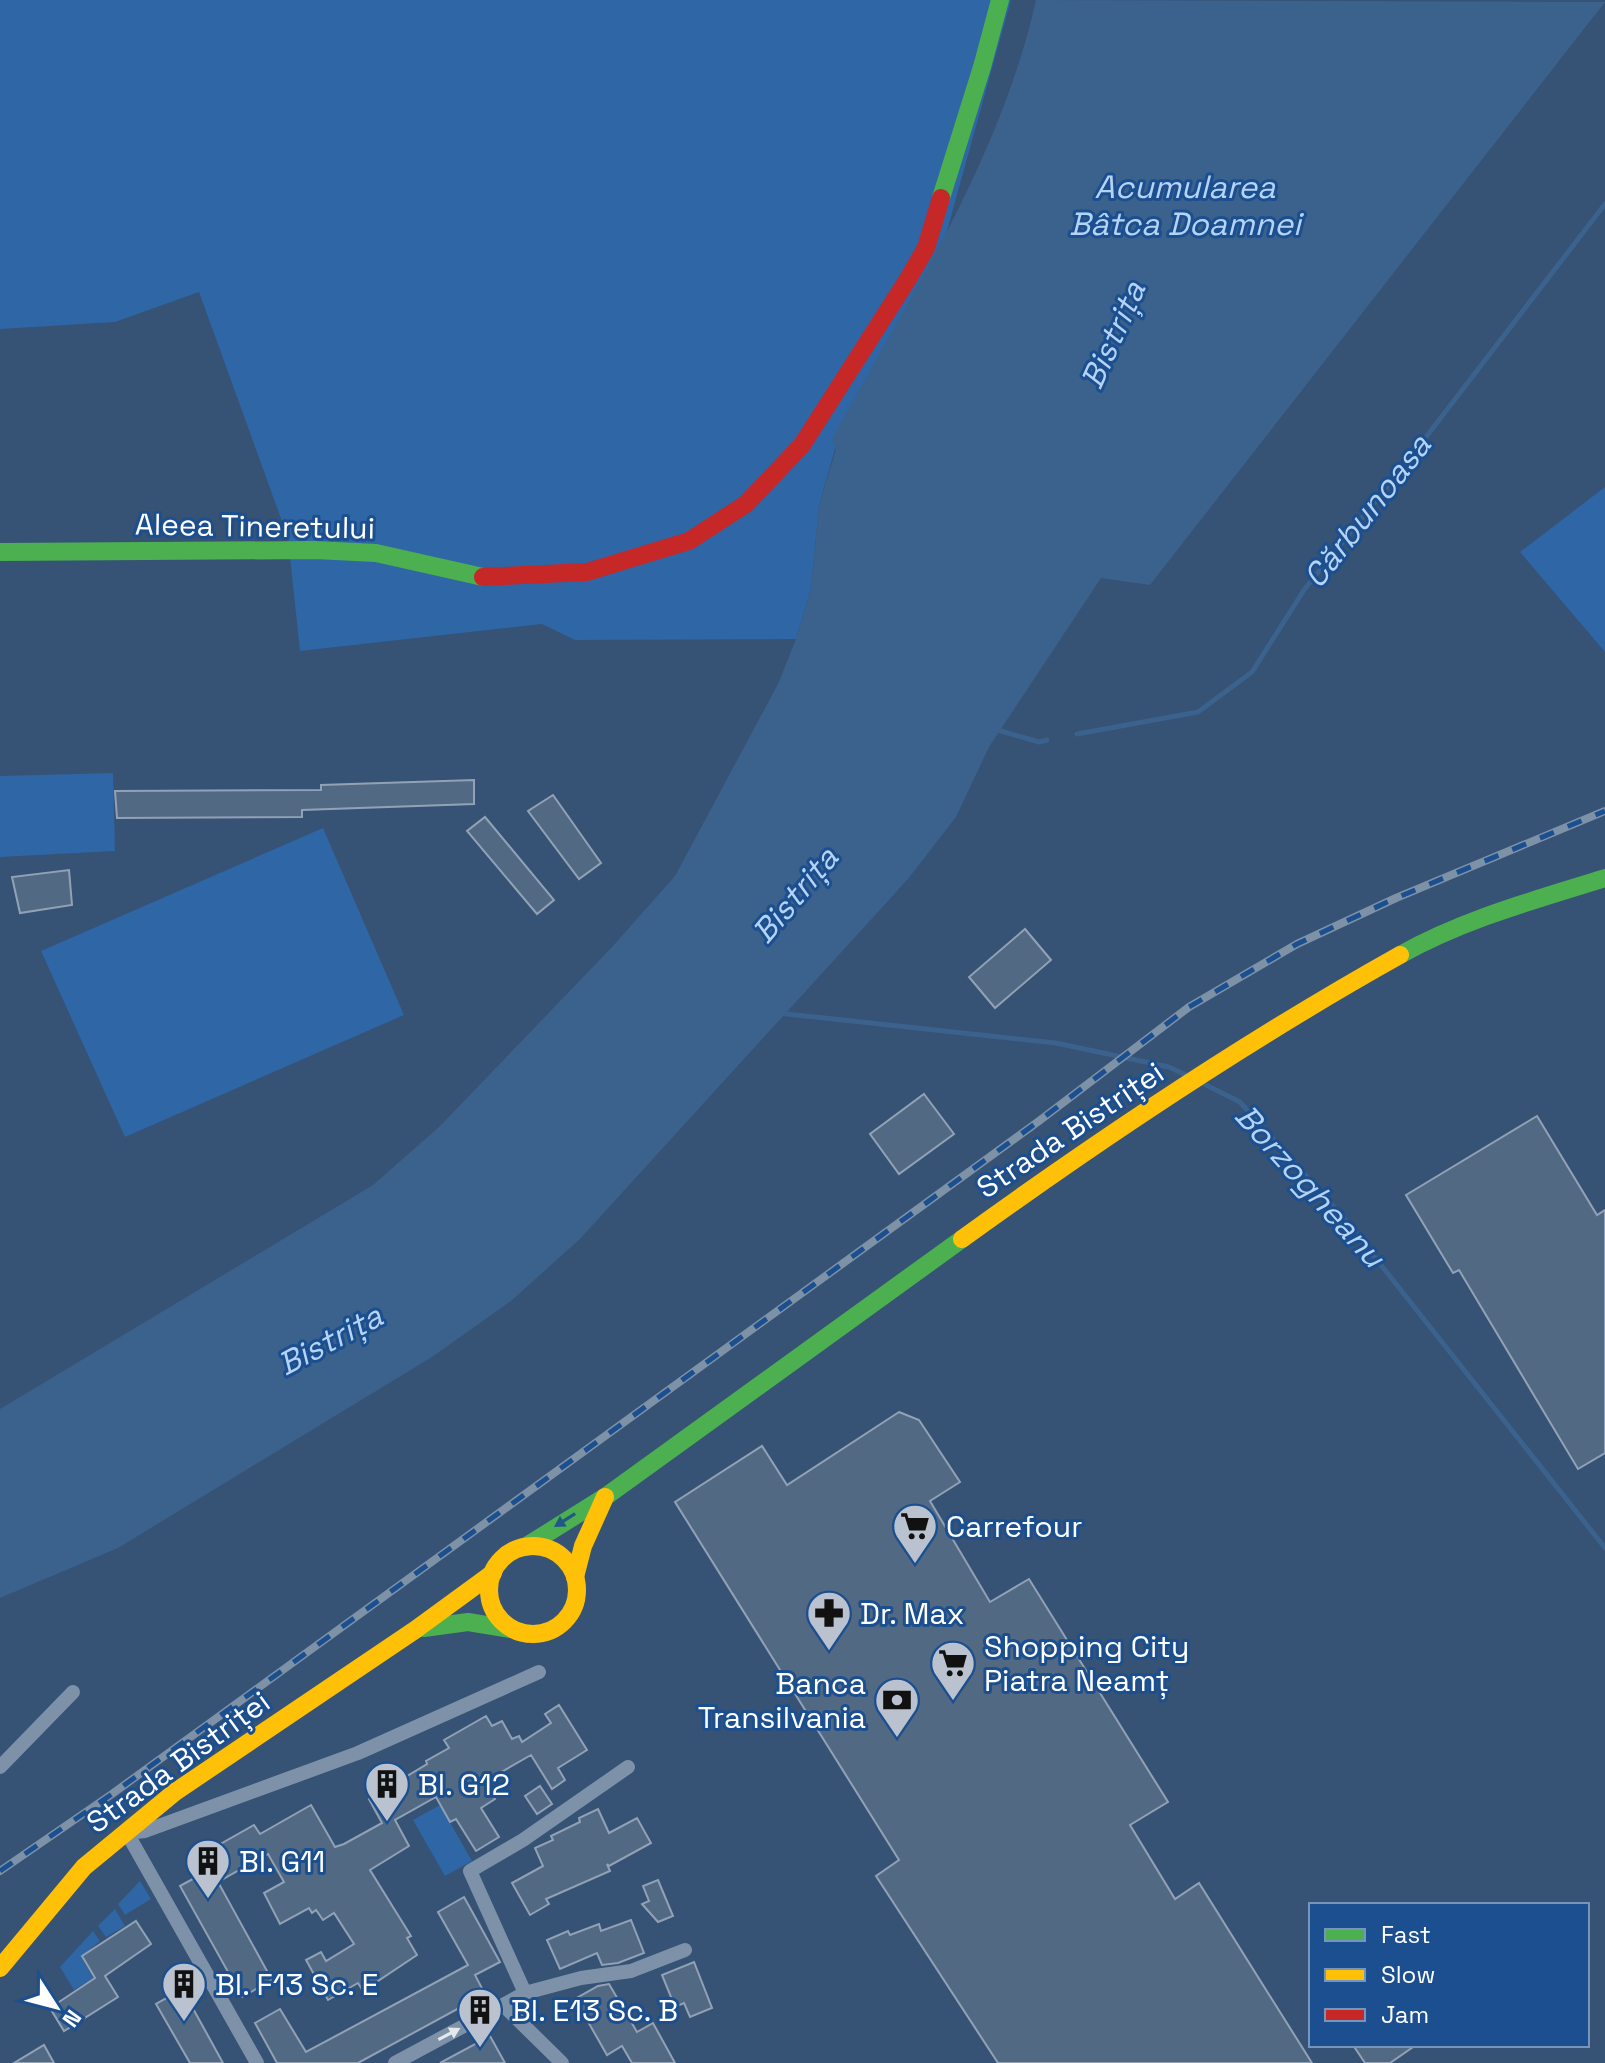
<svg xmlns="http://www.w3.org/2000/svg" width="1605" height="2063" viewBox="0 0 1605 2063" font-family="'Space Grotesk',sans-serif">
	<rect width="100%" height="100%" fill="#365274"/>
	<!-- green -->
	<g fill="#2f66a5">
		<path d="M0,0H1011L942,249L835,449L819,506L811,589L796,639L575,640L542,624L300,651L288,538L199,292L115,322L0,329Z"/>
		<path d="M1605,487V652L1520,552Z"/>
		<path d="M113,773L115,851L0,857V776Z"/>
		<path d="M323,828L404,1015L125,1137L41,951Z"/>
		<path d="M440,1805L472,1861L445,1876L413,1820Z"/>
		<path d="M140,1881L151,1899L125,1915L118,1904Z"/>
		<path d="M115,1909L125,1926L106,1937L98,1926Z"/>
		<path d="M93,1931L100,1941L81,1957L93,1978L74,1990L60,1967Z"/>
	</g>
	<!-- water -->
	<path fill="#3b618d" d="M1036,0L1605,2L1150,585L1101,578L989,747L956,817L908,879L580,1239L511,1301L432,1357L118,1548L0,1598V1409L373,1185L439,1127L612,947L675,876L778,684L796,639L811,589L819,506L836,449L832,439C909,298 1000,160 1036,0Z"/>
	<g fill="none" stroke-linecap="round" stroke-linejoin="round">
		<!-- stream -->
		<g stroke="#3b618d" stroke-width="5">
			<path d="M994,729L1039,742L1047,740"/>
			<path d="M1077,734L1198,712L1252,672L1304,590L1406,463L1605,204"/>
			<path d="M778,1013L1056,1043L1169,1067L1186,1075"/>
			<path d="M1202,1083L1240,1102L1347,1222L1605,1548"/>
		</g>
	</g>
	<!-- building -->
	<g fill="#526984" stroke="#92a2b6" stroke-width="2">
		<path d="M474,780V804L302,810V817L117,818L115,791L321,790V785Z"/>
		<path d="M553,795L601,863L579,879L528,811Z"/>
		<path d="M485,817L554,900L537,914L467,831Z"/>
		<path d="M69,870L72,905L20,913L12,877Z"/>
		<path d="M1025,929L1051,960L995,1008L969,977Z"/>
		<path d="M924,1094L954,1134L899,1174L870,1134Z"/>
		<path d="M1537,1116L1597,1215L1605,1210V1453L1578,1469L1459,1270L1453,1273L1406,1195Z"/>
		<path d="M899,1412L919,1420L960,1482L930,1501L990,1602L1029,1579L1168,1802L1130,1825L1175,1899L1199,1883L1312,2063H998L876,1876L899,1860L675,1502L762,1446L787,1485Z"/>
		<path d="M559,1705L587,1750L558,1768L565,1780L552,1789L531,1755L484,1782L495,1799L481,1808L499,1837L476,1851L456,1819L450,1822L436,1797L395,1820L409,1846L370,1870L411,1936L407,1938L417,1955L363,1991L358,1983L328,2000L306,1960L321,1952L326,1961L354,1944L334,1913L323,1920L316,1910L312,1913L309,1908L280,1924L264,1893L284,1882L268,1854L218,1882L272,1980L242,1997L180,1886L202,1874L194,1859L254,1825L260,1834L311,1805L335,1847L344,1844L382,1823L369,1799L427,1764L426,1761L449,1748L444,1740L486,1716L492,1726L502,1721L512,1739L519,1736L522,1742L551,1723L545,1714Z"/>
		<path d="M540,1786L552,1804L537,1814L525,1796Z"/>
		<path d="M598,1809L609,1833L637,1818L651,1843L609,1866L607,1864L610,1871L546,1899L549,1904L530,1915L512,1883L543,1866L535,1848L553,1840L551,1836L580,1822L579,1818Z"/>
		<path d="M658,1880L673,1916L658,1922L642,1904L649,1901L643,1886Z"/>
		<path d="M464,1897L500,1962L475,1975L485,1994L358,2063H277L255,2023L280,2009L306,2052L468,1965L438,1912Z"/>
		<path d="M631,1920L644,1953L618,1963L602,1965L597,1953L560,1969L547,1940L568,1931L570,1935L599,1924L601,1931Z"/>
		<path d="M136,1921L151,1944L105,1976L118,1997L64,2031L50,2008L95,1978L82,1956Z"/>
		<path d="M694,1962L712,2008L690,2017L684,2003L675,2007L662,1975Z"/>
		<path d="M609,1984L637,2032L653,2023L675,2063H632L622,2046L607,2055L575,1999L598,1986Z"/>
		<path d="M181,1990L190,2003L223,2063H190L156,2004Z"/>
		<path d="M490,2036L505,2063H440Z"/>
		<path d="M44,2045L54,2063H14Z"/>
		<path d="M1353,2045H1416L1390,2063H1365Z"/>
	</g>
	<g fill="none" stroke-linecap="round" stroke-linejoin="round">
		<!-- street -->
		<g stroke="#7d92a8" stroke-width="14">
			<path d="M0,1767L73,1692"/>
			<path d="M525,1993L470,1871L523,1840L628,1767"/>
			<path d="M504,2006L562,2063"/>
			<path d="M257,2063L127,1833L145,1831L358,1753L539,1672"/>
			<path d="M395,2063L525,1993L581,1978L631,1971L685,1950"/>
		</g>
		<!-- fast -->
		<g stroke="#4caf50" stroke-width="18">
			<path d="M941,198L982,67L1000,0"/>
			<path d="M0,552L315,550L376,553L483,577"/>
			<path d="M1400,955C1464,919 1535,900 1605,878"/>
			<path d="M525,1547L605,1497L962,1239"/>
			<path d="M424,1628L468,1622L511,1629"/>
		</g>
		<!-- slow -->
		<g stroke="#ffc107" stroke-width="18">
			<path d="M962,1239C1103,1137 1248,1040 1400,955"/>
			<circle cx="533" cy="1590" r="44"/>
			<path d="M575,1577L583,1546L605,1497"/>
			<path d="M0,1968L84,1867L175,1792L415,1630L493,1573"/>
		</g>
		<!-- jam -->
		<path stroke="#c62828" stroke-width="18" d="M483,577L587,572L689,541L746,504L802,445L908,279L926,248L941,198"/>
		<!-- rail casing -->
		<g stroke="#7e92a7" stroke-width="8">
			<path id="rail" d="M0,1871L112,1794L1039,1121L1189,1007L1297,944L1396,898L1605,811"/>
		</g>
		<!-- rail -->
		<use href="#rail" stroke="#1b4f8f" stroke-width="5" stroke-dasharray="15" stroke-linecap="butt"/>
	</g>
	<!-- one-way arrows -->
	<defs><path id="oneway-solid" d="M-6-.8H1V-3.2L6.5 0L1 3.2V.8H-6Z" transform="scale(2)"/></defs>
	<use fill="#205989" href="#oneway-solid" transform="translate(565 1520) rotate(148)"/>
	<use fill="#e5e9ee" href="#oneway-solid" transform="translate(449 2034) rotate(-28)"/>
	<!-- icons -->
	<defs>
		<g id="supermarket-pin" transform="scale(2.3)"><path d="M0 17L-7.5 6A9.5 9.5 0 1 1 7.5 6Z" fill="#b9c2ce" stroke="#1b4f8f"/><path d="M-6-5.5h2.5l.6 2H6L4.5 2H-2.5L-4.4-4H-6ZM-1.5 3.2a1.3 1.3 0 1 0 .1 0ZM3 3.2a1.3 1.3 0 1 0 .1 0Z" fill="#111"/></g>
		<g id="pharmacy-pin" transform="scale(2.3)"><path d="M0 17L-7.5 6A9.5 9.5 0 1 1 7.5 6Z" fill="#b9c2ce" stroke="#1b4f8f"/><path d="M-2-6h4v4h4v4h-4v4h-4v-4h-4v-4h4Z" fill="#111"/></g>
		<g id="bank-pin" transform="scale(2.3)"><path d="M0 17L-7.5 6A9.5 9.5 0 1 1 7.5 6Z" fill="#b9c2ce" stroke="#1b4f8f"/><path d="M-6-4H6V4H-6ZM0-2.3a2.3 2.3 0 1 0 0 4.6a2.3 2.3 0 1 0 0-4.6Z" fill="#111"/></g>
		<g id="building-pin" transform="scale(2.3)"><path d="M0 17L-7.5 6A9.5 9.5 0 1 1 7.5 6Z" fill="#b9c2ce" stroke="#1b4f8f"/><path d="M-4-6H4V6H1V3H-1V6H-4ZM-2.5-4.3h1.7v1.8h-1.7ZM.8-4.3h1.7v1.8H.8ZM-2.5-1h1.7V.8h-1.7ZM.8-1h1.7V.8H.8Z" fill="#111"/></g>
	</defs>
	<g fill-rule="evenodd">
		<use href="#supermarket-pin" x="915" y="1526"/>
		<use href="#pharmacy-pin" x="829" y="1613"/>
		<use href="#supermarket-pin" x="953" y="1663"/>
		<use href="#bank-pin" x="897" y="1700"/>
		<use href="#building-pin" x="387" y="1784"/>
		<use href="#building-pin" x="208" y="1861"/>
		<use href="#building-pin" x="184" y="1984"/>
		<use href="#building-pin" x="480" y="2010"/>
	</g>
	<g text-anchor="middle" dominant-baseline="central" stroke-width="6" stroke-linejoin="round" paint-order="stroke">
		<!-- street labels -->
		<g font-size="30" fill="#fff" stroke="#1b4f8f">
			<text transform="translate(255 526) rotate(1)">Aleea Tineretului</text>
			<text transform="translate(1070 1130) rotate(-34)">Strada Bistriței</text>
			<text transform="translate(178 1762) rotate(-36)">Strada Bistriței</text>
		</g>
		<!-- poi labels -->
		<g font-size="30" fill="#fff" stroke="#1b4f8f" text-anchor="start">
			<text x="946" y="1526">Carrefour</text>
			<text x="860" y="1613">Dr. Max</text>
			<text x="984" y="1646">Shopping City<tspan x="984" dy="34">Piatra Neamț</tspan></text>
			<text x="866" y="1683" text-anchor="end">Banca<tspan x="866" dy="34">Transilvania</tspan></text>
			<text x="418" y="1784">Bl. G12</text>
			<text x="239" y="1861">Bl. G11</text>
			<text x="215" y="1984">Bl. F13 Sc. E</text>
			<text x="511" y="2010">Bl. E13 Sc. B</text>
		</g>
		<!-- water labels -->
		<g font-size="32" font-style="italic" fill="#b5d3f5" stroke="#1b4f8f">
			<text x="1185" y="187">Acumularea<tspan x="1185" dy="37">Bâtca Doamnei</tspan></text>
			<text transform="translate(1113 335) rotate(-66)">Bistrița</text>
			<text transform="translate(1367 511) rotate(-52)">Cărbunoasa</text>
			<text transform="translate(795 895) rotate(-50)">Bistrița</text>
			<text transform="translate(1310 1186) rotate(48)">Borzogheanu</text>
			<text transform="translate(330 1340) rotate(-28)">Bistrița</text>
		</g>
	</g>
	<!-- legend -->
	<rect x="1309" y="1903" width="280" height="144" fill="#1b4f8f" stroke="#7695bc" stroke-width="2"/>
	<rect x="1325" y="1929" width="40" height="12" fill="#4caf50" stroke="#7695bc" stroke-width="2"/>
	<text x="1381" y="1943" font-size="24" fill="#ffffff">Fast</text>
	<rect x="1325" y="1969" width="40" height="12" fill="#ffc107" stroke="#7695bc" stroke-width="2"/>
	<text x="1381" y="1983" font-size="24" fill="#ffffff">Slow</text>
	<rect x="1325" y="2009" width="40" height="12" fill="#c62828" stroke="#7695bc" stroke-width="2"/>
	<text x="1381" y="2023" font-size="24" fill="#ffffff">Jam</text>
	<!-- north arrow -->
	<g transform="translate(56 2007) rotate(126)" stroke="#1b4f8f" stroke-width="6" paint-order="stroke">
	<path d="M0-6L14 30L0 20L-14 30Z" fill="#ffffff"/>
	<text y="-12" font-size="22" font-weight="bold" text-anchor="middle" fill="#ffffff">N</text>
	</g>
</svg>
